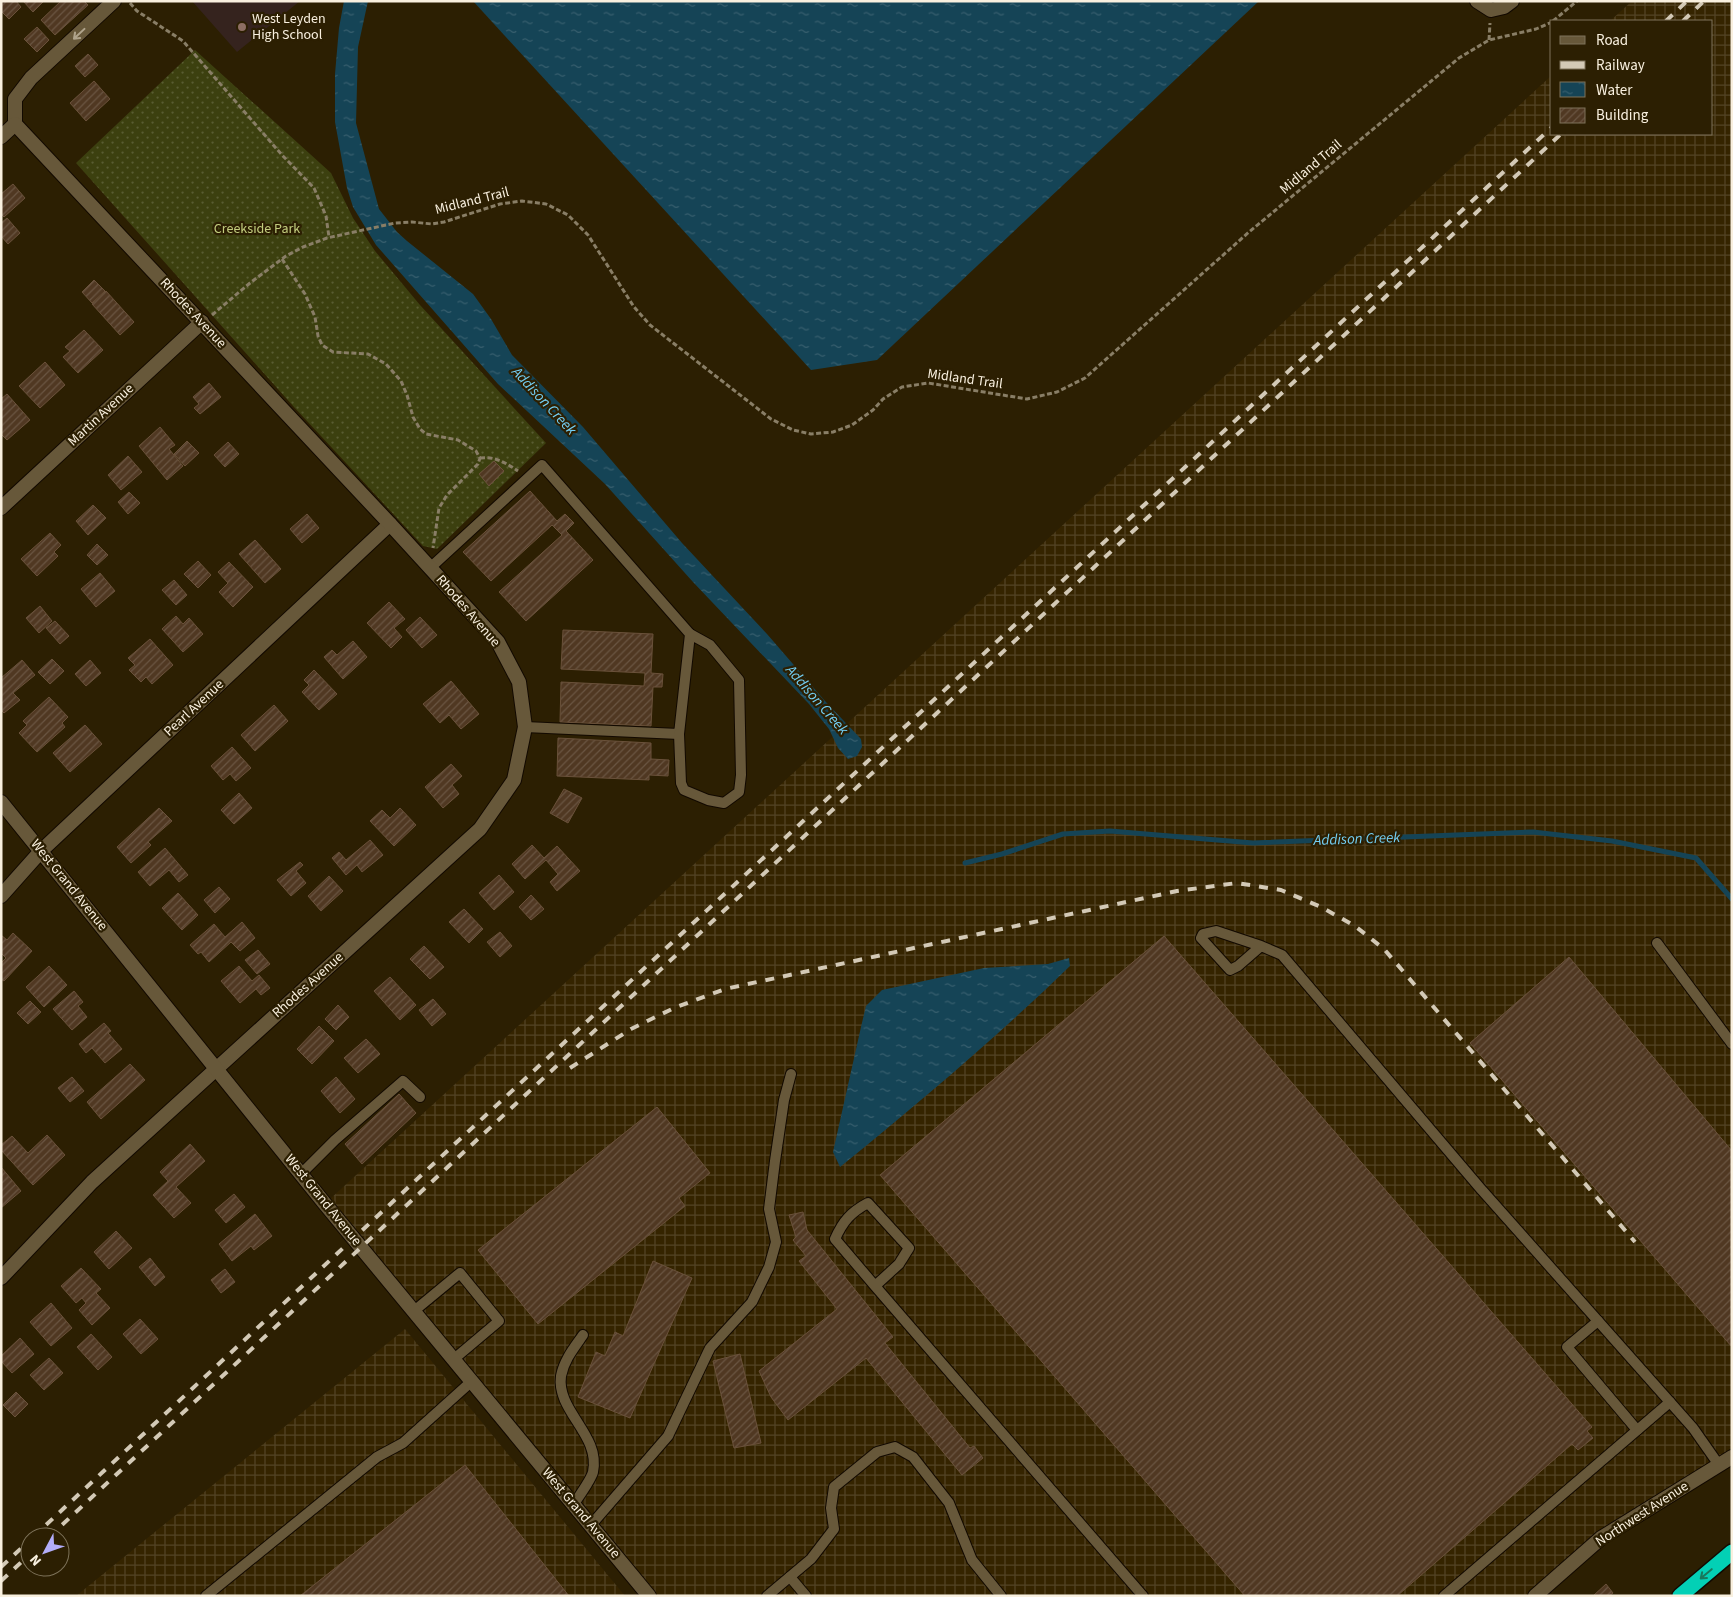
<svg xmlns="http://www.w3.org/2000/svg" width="1733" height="1597" viewBox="0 0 1733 1597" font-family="'Source Sans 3',sans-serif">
	<defs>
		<pattern id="industrial-grid" width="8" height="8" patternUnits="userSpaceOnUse" patternTransform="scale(1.25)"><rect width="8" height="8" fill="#352400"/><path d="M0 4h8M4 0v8" fill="none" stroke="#534425"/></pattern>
		<pattern id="grass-dots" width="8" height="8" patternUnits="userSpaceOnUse" patternTransform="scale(1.25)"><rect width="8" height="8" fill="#3c400f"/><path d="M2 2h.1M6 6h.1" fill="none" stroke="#595c32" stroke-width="1.8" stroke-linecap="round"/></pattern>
		<pattern id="water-ripples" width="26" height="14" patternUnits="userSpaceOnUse" patternTransform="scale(1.25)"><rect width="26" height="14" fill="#154456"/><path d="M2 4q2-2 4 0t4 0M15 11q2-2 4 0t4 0" fill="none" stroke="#385f6e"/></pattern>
		<pattern id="building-hatch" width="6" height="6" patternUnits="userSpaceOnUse" patternTransform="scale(1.25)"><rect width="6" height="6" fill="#503822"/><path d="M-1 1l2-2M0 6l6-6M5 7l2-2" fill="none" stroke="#6a5542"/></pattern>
	</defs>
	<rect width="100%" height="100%" fill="#2c1f02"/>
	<!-- industrial -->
	<g fill="url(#industrial-grid)">
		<path d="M1632,1H1732V1457L1601,1538L1535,1596H648L329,1200L1552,75V134H1712V21H1610Z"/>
		<path d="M405,1329L625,1596H76Z"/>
	</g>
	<!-- education -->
	<path fill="#35231e" d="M192,1H300L237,52Z"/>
	<!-- grass -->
	<path fill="url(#grass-dots)" d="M195,50L331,173L353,218L375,251L420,305L546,443L437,549L423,546L294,407L76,163Z"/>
	<!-- water -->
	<g fill="url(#water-ripples)">
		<path d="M344,1H368L358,47L356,123L379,209L397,232L407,241L473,294L491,319L512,355L583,427L682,543L767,634L825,701L861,739L862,747L857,756L848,759L838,748L829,729L809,704L693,582L605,484L498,384L376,245L353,207L347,188L335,122V74L339,28Z"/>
		<path d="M473,1H1259L877,360L811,370Z"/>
		<path d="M1069,958L1070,966C997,1037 919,1103 840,1167L833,1152L861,1027L866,1006L882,990L984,968L1048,964Z"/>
	</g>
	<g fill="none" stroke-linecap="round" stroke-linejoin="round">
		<!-- stream -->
		<path stroke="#154456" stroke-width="5" d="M965,863L1002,854L1063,834L1110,831L1253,843L1533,832L1612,841L1696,858L1732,899"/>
	</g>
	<!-- building -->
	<g fill="url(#building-hatch)" stroke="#6a513a">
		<path d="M2,1H16L21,7L9,19L1,11Z"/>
		<path d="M23,1H44L33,12Z"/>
		<path d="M61,1H84L88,5L55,35L41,20Z"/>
		<path d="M37,27L49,40L37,52L24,39Z"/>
		<path d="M88,54L98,65L85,77L75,66Z"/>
		<path d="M94,81L110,99L86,121L70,103Z"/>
		<path d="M13,184L25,198L4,217L1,214V194Z"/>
		<path d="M7,218L20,233L8,244L1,236V223Z"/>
		<path d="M94,280L105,291L92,303L82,292Z"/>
		<path d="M106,291L134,322L120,335L92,304Z"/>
		<path d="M84,330L103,350L78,373L63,357L70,351L65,347Z"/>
		<path d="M45,362L65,385L40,408L19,386Z"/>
		<path d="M209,383L221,397L200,414L194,408L199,404L193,397Z"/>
		<path d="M7,394L30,420L7,440L1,434V399Z"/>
		<path d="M160,427L175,445L169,449L183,466L167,480L139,446Z"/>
		<path d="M187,441L199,453L185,466L174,454Z"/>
		<path d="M228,442L239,454L225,467L214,455Z"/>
		<path d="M128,456L142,472L121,490L108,475Z"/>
		<path d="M494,461L504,471L489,486L479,474Z"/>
		<path d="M530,491L557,521L565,514L574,523L566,531L593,560L526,621L499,592L562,535L552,525L491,581L463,552Z"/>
		<path d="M129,492L140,503L128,514L118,502Z"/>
		<path d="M93,505L106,518L88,535L76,521Z"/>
		<path d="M307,514L319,528L302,543L290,529Z"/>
		<path d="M50,533L61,545L54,552L58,556L37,576L21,559Z"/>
		<path d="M255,540L281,569L265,583L239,554Z"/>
		<path d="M97,544L108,555L97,565L87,555Z"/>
		<path d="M198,561L211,575L198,588L184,574Z"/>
		<path d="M229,562L253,587L233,607L219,592L228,583L218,572Z"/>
		<path d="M100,573L115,591L96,607L81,589Z"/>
		<path d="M174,580L187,595L176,605L162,590Z"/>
		<path d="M389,602L405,619L394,628L402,637L391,648L367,623Z"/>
		<path d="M40,606L52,621L39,633L26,618Z"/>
		<path d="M176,616L183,624L189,618L203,634L183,652L162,629Z"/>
		<path d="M420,617L437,635L422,648L406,630Z"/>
		<path d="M55,621L69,636L60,644L46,628Z"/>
		<path d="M563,630L653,634L651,673L663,674L662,687H653L651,726L560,722L561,682L644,686L645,673L561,669Z"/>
		<path d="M150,639L173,665L152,684L146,677L141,682L129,670L135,665L128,658Z"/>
		<path d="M353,641L367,657L343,679L324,657L332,650L337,655Z"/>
		<path d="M52,659L64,671L50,684L38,672Z"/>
		<path d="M22,660L35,675L13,693L20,700L4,713L1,710V678Z"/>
		<path d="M90,660L101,673L86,686L75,674Z"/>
		<path d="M314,670L337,694L319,710L302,692L309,685L304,680Z"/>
		<path d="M451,681L479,714L461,729L449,715L440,723L423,704Z"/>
		<path d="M49,697L68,717L62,723L65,727L37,752L19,733L27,725L23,721Z"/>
		<path d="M274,705L288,721L255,751L241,735Z"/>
		<path d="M85,725L102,744L70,772L53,753Z"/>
		<path d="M558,738L651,743V759L669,760L668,776L649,775V780L557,776Z"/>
		<path d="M232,747L251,768L236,781L230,774L223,780L211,766Z"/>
		<path d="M451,764L462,776L452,785L459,794L443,808L425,787Z"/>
		<path d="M564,789L582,798L568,823L550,813Z"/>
		<path d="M239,793L252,808L234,824L221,810Z"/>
		<path d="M159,808L172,821L148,842L151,845L131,863L117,847Z"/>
		<path d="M400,808L416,825L394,846L370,821L382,810L390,818Z"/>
		<path d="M370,840L383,855L362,872L357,865L346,875L332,858L339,852L346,860Z"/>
		<path d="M532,845L544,858L557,846L580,871L557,891L550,882L558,874L546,860L525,879L512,864Z"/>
		<path d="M165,848L188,875L179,882L169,870L150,886L138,872Z"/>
		<path d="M300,862L303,865L296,871L306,883L291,896L277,880Z"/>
		<path d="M499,875L514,892L494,910L479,893Z"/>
		<path d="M329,876L343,891L321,911L308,896Z"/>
		<path d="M219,887L230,899L215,913L204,900Z"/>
		<path d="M178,893L198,915L182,930L162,908Z"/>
		<path d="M531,895L544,909L531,920L519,907Z"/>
		<path d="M464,909L483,929L469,943L449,922Z"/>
		<path d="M242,922L255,938L240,951L231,942L209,962L201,952L198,954L190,945L214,924L225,937Z"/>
		<path d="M500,932L512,946L500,957L487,942Z"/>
		<path d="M13,933L32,951L4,981L1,979V963L6,958L1,953V935L7,940Z"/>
		<path d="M1164,936L1592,1427L1587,1431L1593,1438L1578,1450L1572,1444L1397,1596H1245L880,1175Z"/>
		<path d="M424,946L444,967L430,979L410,959Z"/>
		<path d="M258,950L270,964L257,974L245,960Z"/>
		<path d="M1569,957L1732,1151V1347L1470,1043Z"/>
		<path d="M49,966L67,985L44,1007L26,987Z"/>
		<path d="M239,966L252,981L259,975L270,988L261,995L256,989L240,1003L221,981Z"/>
		<path d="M390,977L416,1005L400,1020L374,991Z"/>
		<path d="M74,991L83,1002L78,1006L87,1017L72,1030L53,1009Z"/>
		<path d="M433,999L446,1014L432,1026L419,1010Z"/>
		<path d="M30,1001L41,1012L28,1024L17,1013Z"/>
		<path d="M338,1005L349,1017L336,1030L325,1019Z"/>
		<path d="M104,1023L111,1031L108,1033L122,1049L105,1063L92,1048L86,1053L79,1044Z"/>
		<path d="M319,1026L334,1041L312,1064L297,1049Z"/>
		<path d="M366,1039L380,1054L358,1073L344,1058Z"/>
		<path d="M130,1064L145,1080L101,1119L87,1102Z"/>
		<path d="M72,1077L84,1091L70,1102L58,1088Z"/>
		<path d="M336,1077L355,1099L340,1113L321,1091Z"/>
		<path d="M399,1094L416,1113L362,1164L345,1144Z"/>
		<path d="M657,1107L710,1173L679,1198L685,1206L538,1324L478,1250Z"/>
		<path d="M47,1135L65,1155L33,1185L1,1150V1145L12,1136L28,1153Z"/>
		<path d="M190,1144L205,1161L176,1187L191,1203L174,1218L153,1195L168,1181L160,1172Z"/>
		<path d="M1,1167L21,1191L1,1208Z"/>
		<path d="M234,1194L245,1207L226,1223L215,1210Z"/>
		<path d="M803,1212L807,1230L893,1337L885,1343L970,1448L974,1446L983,1458L962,1475L866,1358L788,1420L771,1397L759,1371L837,1309L799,1261L806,1256L793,1240L796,1237L789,1215Z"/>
		<path d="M255,1214L272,1236L254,1250L251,1246L232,1261L219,1244Z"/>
		<path d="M116,1231L132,1248L109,1269L94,1252Z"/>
		<path d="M150,1258L165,1277L155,1286L139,1267Z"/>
		<path d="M653,1261L692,1278L630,1418L578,1397L596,1352L605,1356L615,1332L623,1336Z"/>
		<path d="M81,1268L101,1289L96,1293L110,1308L92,1325L79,1310L86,1303L82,1298L76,1303L61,1286Z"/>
		<path d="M225,1269L235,1282L221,1293L211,1280Z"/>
		<path d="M51,1303L72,1328L51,1346L30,1322Z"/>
		<path d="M140,1319L158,1339L141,1354L123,1334Z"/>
		<path d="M91,1334L112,1357L98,1370L77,1347Z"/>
		<path d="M20,1338L34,1354L12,1373L1,1361V1356Z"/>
		<path d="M740,1354L761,1443L734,1448L713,1361Z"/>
		<path d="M49,1358L63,1373L44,1390L30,1375Z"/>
		<path d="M16,1392L28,1404L15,1417L3,1405Z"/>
		<path d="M465,1465L569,1596H300Z"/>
		<path d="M1606,1584L1613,1593L1609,1596H1593Z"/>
	</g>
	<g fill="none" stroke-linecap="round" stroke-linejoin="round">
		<!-- service casing -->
		<g stroke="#120900" stroke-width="12">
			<g id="service">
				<path d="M430,568L542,465L690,634L679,734L525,727"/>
				<path d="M679,734L681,783L684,790L708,800L724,803L739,792L741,775L739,680L710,645L690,634"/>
				<path d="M1657,943L1732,1044"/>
				<path d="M1261,946L1238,966L1230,970L1201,938L1203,934L1216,931L1261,946L1282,955L1480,1188L1693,1428L1719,1465"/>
				<path d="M301,1174L335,1140L403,1081L420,1097"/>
				<path d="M875,1286L899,1264L909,1248L868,1203C851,1212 843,1221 835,1239L875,1286L1143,1596"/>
				<path d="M414,1311L460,1273L499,1321L454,1359"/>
				<path d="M1598,1321L1567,1347L1637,1430"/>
				<path d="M574,1504C579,1496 591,1480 593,1472C601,1435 556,1411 561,1376C564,1360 574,1348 583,1335"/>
				<path d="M591,1525L668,1436L710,1348L752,1302L769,1267L776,1242L769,1209L775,1161L784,1100L791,1074"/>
				<path d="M790,1577L806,1596"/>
				<path d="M206,1596L377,1457L403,1443L472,1381"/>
				<path d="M767,1596L811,1559L834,1529L831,1508L834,1487L877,1452L895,1447L913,1457L949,1503L972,1560L1001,1596"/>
				<path d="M1444,1596L1670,1402"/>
			</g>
		</g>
		<!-- minor casing -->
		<g stroke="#120900" stroke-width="16">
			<g id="minor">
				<path d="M1477,1L1491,10L1504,7L1512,1"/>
				<path d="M1,137L15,124V99L31,78L114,1"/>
				<path d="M1,508L202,322"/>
				<path d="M1,896L41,851L390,524"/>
				<path d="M1,1278L92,1182L480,829L514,780L525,727L519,682L498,642L390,524L15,124"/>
			</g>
		</g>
		<!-- tertiary casing -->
		<g stroke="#120900" stroke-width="16">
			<path id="tertiary" d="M1535,1596L1601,1538L1732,1457"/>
		</g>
		<!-- secondary casing -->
		<g stroke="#120900" stroke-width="16">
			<path id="secondary" d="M1,802L325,1204L649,1596"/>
		</g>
		<!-- motorway casing -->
		<g stroke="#120900" stroke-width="18">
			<path id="motorway" d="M1680,1596L1732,1552"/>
		</g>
		<!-- path -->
		<g stroke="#897e66" stroke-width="3" stroke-dasharray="5 2.5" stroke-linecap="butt">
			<path d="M130,3L137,11L183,41L282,155L314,188L326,216L329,237"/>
			<path d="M1553,21L1577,1"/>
			<path d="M1489,40L1490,23"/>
			<path d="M282,259L305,294L315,317L318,336L322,345L333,352L368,354L386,364L401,381L407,395L413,417L420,429L426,434L458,440L476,451L480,458L478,464L447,495L439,508L433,548"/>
			<path d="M212,315L250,283L286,256L303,247L327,238L395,223L412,222L432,224L444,222L500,204L522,201L546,204L568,215L588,235L634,307L650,325L771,419L793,430L811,434L833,432L852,425L873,410L883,399L902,387L928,383L1027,399L1057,392L1085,378L1249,232L1459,58L1489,40L1536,29L1552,22"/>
			<path d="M480,458C495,456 506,463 518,471"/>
		</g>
		<!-- service -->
		<use href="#service" stroke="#67583a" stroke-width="10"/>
		<!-- minor -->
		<use href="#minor" stroke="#67583a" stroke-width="14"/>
		<!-- tertiary -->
		<use href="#tertiary" stroke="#67583a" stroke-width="14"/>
		<!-- secondary -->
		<use href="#secondary" stroke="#67583a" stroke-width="14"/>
		<!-- motorway -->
		<use href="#motorway" stroke="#03d0b5" stroke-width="15"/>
		<!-- rail -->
		<g stroke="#d3c9b6" stroke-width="4" stroke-dasharray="9 9" stroke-linecap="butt">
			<path d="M1666,21L1687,1"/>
			<path d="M1683,21L1704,1"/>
			<path d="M570,1068L631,1029L674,1008L725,989L1177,891L1237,883L1281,890L1321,907L1355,926L1384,949L1635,1242"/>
			<path d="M33,1537L458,1141L1552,127"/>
			<path d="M49,1537L1561,134"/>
			<path d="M1,1567L30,1540"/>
			<path d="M1,1581L30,1554"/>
		</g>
	</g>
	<!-- one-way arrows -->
	<defs><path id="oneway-shaft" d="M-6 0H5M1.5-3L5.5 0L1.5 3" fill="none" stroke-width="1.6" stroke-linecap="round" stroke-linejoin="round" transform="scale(1.25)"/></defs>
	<use stroke="#b0a48c" href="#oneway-shaft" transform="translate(79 34) rotate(137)"/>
	<use stroke="#18785c" href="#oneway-shaft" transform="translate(1706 1574) rotate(140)"/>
	<!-- markers -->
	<circle fill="#8d6e63" stroke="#2c1f02" stroke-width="2" cx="242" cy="27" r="5"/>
	<g text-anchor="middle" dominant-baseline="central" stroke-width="4.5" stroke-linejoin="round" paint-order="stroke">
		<!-- poi labels -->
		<g font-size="14" fill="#f9f0df" stroke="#2c1f02" text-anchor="start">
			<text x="252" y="19">West Leyden<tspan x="252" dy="16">High School</tspan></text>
		</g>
		<!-- street labels -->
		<g font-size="14" fill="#f9f0df" stroke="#2c1f02">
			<text transform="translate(1311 167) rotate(-40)">Midland Trail</text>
			<text transform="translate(472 201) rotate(-14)">Midland Trail</text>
			<text transform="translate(193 313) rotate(47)">Rhodes Avenue</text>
			<text transform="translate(965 379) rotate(8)">Midland Trail</text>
			<text transform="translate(101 415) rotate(-43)">Martin Avenue</text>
			<text transform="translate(468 611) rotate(49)">Rhodes Avenue</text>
			<text transform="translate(194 708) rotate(-43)">Pearl Avenue</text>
			<text transform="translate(69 885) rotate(51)">West Grand Avenue</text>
			<text transform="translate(308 985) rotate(-42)">Rhodes Avenue</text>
			<text transform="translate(323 1200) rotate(51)">West Grand Avenue</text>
			<text transform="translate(581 1513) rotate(50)">West Grand Avenue</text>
			<text transform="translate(1642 1514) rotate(-33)">Northwest Avenue</text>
		</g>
		<!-- park labels -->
		<g font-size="14" fill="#c2cc7e" stroke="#2c1f02">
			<text x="257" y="229">Creekside Park</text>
		</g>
		<!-- water labels -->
		<g font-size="15" font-style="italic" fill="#74d0f5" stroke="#2c1f02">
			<text transform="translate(544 401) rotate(47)">Addison Creek</text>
			<text transform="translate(817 700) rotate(49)">Addison Creek</text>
			<text transform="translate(1357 839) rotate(-2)">Addison Creek</text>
		</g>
	</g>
	<!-- border -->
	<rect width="1733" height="1597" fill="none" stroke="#f9f0df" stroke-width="5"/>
	<!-- legend -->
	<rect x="1550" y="20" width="162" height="115" fill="#2c1f02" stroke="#7e735a"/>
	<rect x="1560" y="36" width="25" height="8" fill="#67583a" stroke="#7e735a"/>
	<text x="1596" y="45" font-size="15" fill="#f9f0df">Road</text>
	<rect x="1560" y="61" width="25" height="8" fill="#d3c9b6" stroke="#7e735a"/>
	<text x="1596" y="70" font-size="15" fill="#f9f0df">Railway</text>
	<rect x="1560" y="82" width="25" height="15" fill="url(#water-ripples)" stroke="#7e735a"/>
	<text x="1596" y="95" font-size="15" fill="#f9f0df">Water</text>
	<rect x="1560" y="108" width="25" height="15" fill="url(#building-hatch)" stroke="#7e735a"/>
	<text x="1596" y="120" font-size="15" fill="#f9f0df">Building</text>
	<!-- north arrow -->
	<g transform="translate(45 1552) rotate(229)"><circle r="24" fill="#2c1f02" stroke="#7e735a"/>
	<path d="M0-4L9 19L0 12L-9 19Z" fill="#b3adf9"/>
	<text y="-8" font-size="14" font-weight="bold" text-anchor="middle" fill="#f9f0df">N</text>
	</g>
</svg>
